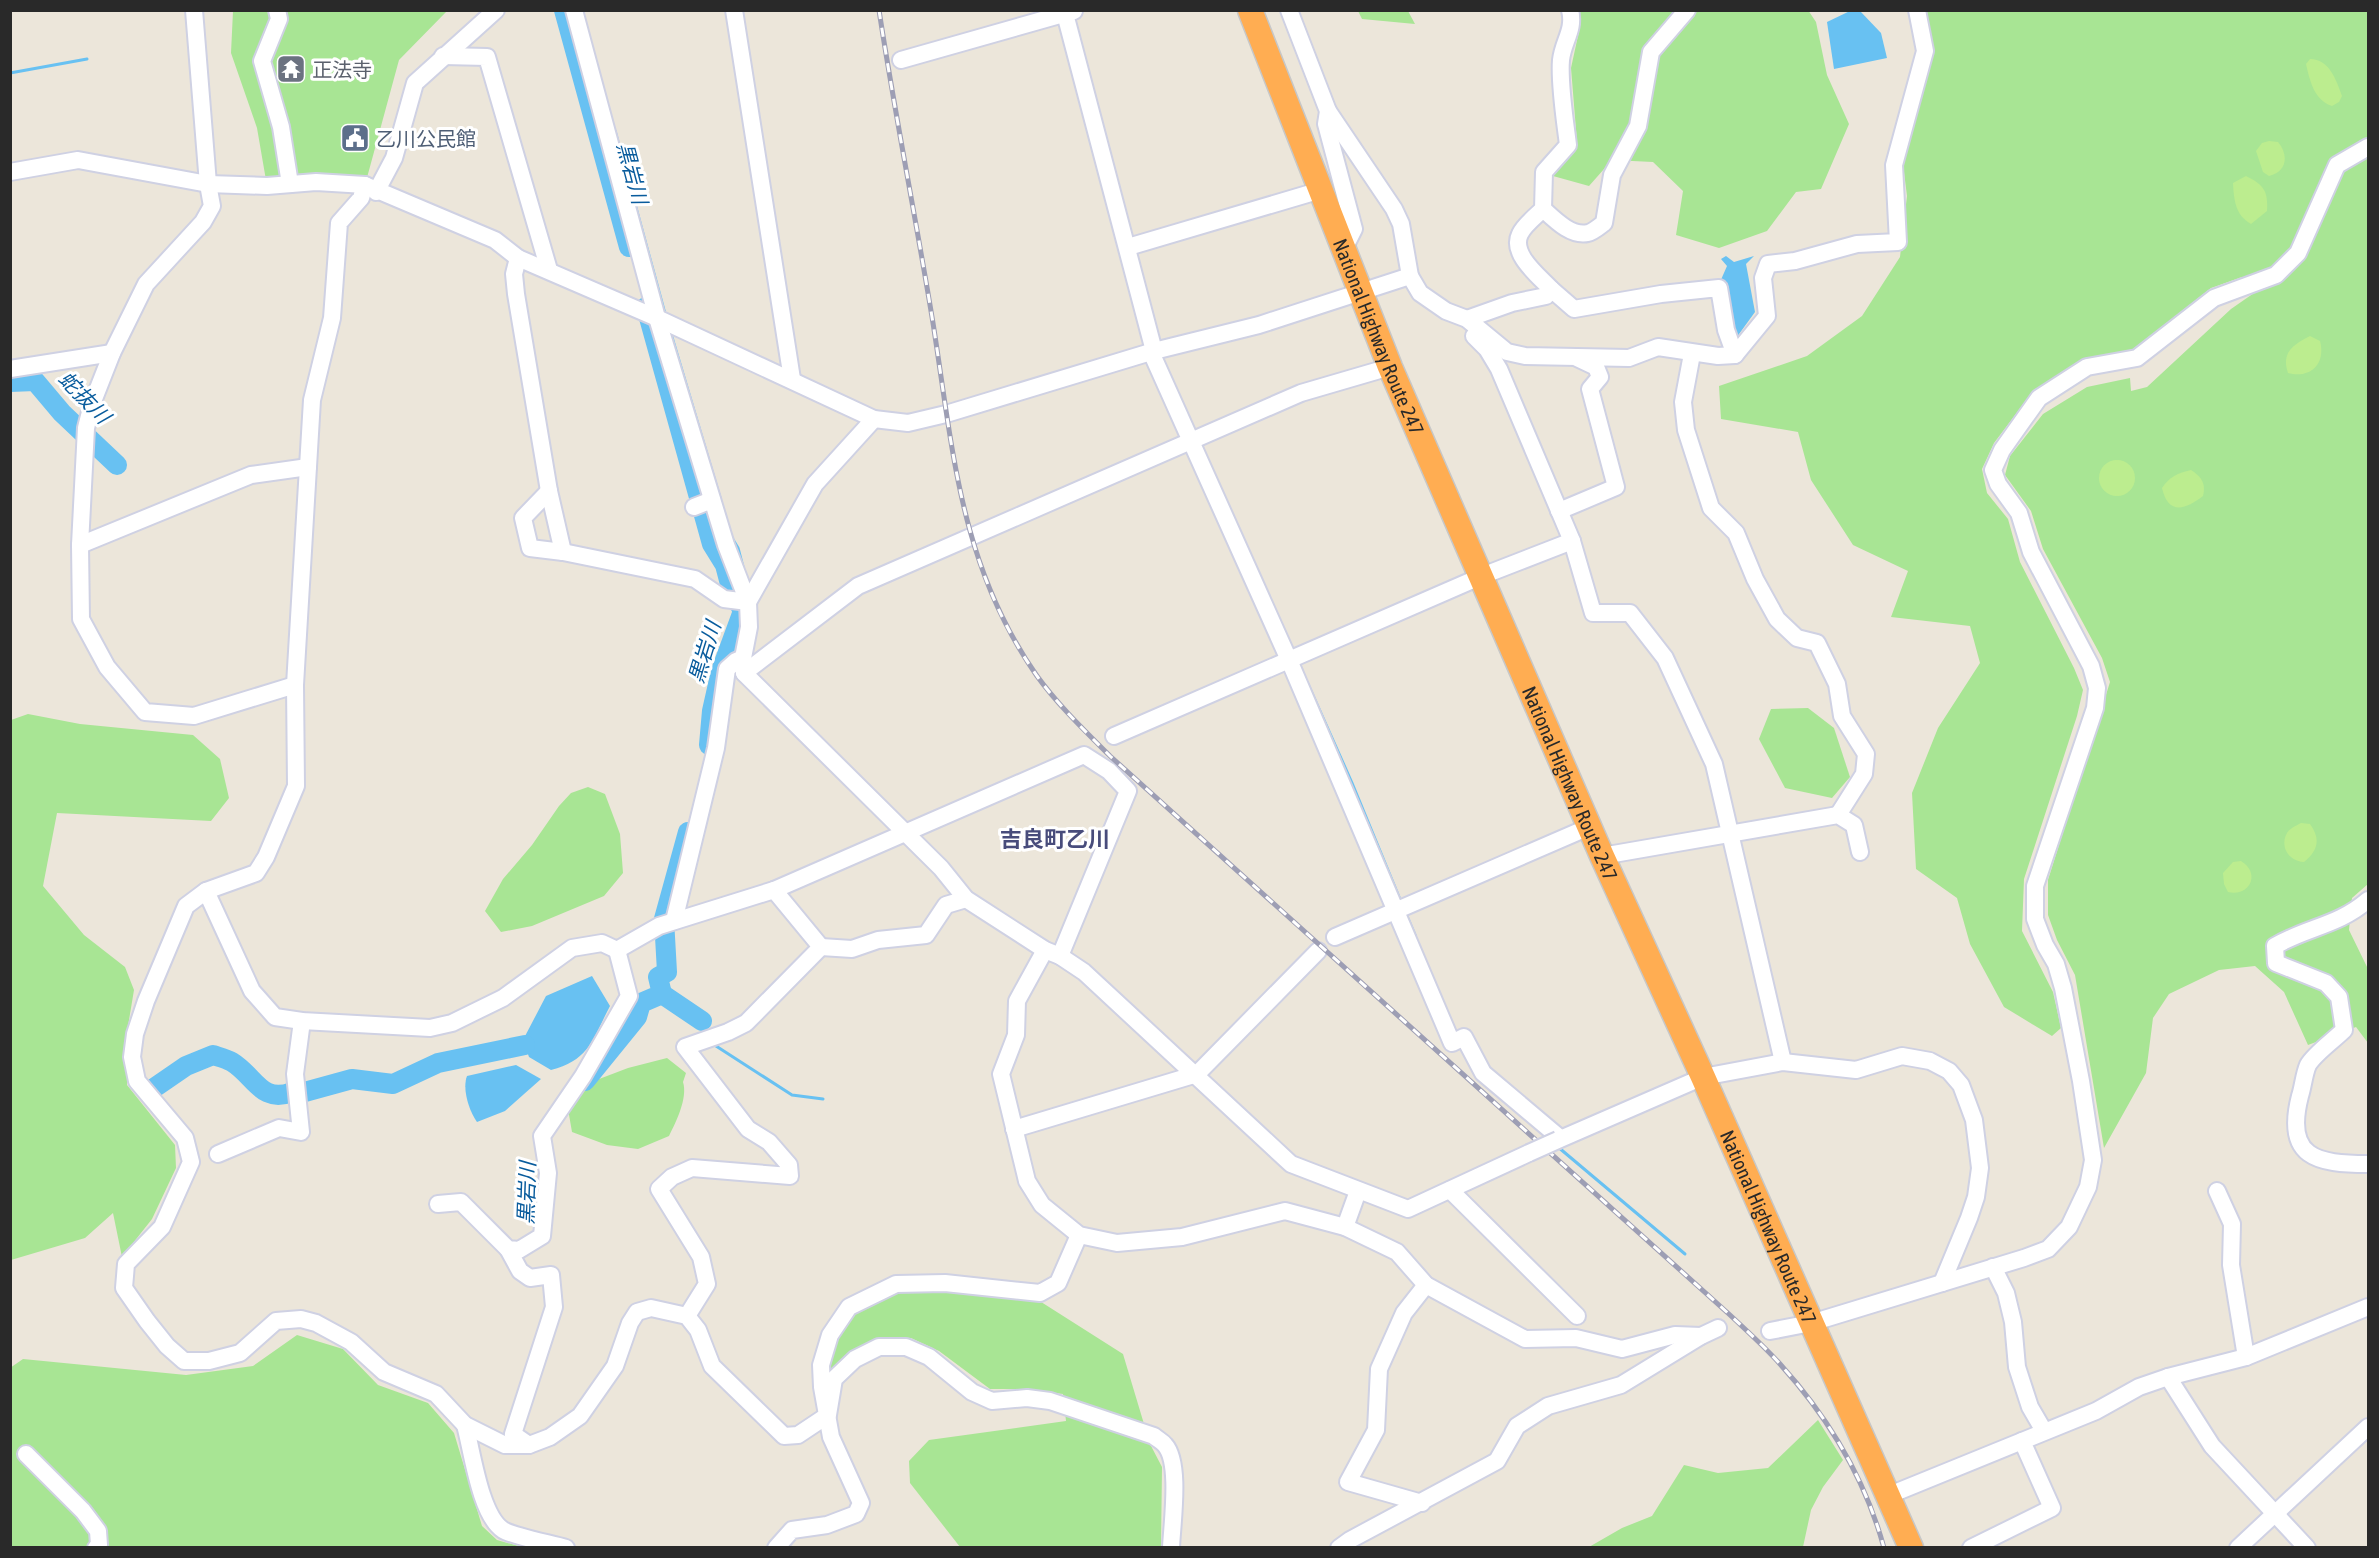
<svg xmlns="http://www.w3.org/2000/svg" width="2379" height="1558" viewBox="0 0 2379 1558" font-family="'Asap Condensed','Noto Sans JP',sans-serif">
	<rect width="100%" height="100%" fill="#ece6da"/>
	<!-- green -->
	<g fill="#a8e594">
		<path d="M1808,10L1816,22L1827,75L1849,124L1821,189L1796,192L1767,231L1719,248L1676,235L1683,191L1653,162L1612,160L1589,186L1553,176L1577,142L1571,68L1581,22L1576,11Z"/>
		<path d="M233,11H447L399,60L365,185L267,186L257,128L231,53Z"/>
		<path d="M1358,11H1408L1415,24L1362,19Z"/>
		<path d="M1926,11H2368V884L2352,898L2349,930L2368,969V1043L2356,1027L2308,1045L2284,992L2255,966L2219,970L2169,994L2153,1018L2146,1073L2104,1148L2075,975L2057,940L2048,915V880L2110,682L2102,658L2043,549L2031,511L2005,475L2010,456L2043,414L2087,387L2130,378L2131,391L2147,387L2231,309L2254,293L2242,277L2211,288L2134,349L2087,359L2034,390L1994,443L1982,469L1987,493L2008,519L2020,562L2074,668L2083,690L2077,716L2024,879L2022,931L2053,992L2061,1028L2052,1036L2004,1007L1970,944L1957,898L1916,869L1912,793L1938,728L1980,663L1970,626L1891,617L1908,571L1853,545L1811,480L1798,432L1721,419L1719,386L1807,356L1862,316L1900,257L1907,196L1903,164L1933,54Z"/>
		<path d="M1808,708L1834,728L1850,777L1832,798L1785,788L1759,739L1771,709Z"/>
		<path d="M28,714L80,724L193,735L220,759L229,798L211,821L57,813L43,886L84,935L125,967L134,990L127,1032V1085L175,1145L176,1168L152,1219L122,1257L113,1213L85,1238L11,1260V720Z"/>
		<path d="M588,787L605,794L620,834L623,873L604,896L532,926L501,932L485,911L503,879L532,845L559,806L571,793Z"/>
		<path d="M667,1058L686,1073L683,1082C688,1098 676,1122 669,1136L638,1149L607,1145L572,1132L568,1109L586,1084L628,1068Z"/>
		<path d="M943,1288L1038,1300L1123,1354L1150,1444L1162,1467L1161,1547H960L910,1483L909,1461L929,1440L1066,1421L1063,1394L1024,1389H990L939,1351L911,1338L880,1341L829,1373L835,1340L852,1312L897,1290Z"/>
		<path d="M297,1335L343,1349L378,1385L428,1403L454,1433L482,1526L497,1540L522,1547H11L10,1368L23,1359L186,1375L253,1366Z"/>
		<path d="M1818,1420L1843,1460L1823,1487L1811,1510L1803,1547H1589L1622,1528L1652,1516L1684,1465L1718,1473L1768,1468Z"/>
	</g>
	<!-- pitch -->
	<g fill="#bced8f">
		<path d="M2310,59C2329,59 2336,79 2342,96L2339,102L2332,106C2314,100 2310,81 2306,64Z"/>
		<path d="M2269,141L2278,142C2289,155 2287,172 2269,176L2263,172L2256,151L2262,143Z"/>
		<path d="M2246,176C2264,185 2268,191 2267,211L2251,224C2235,215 2234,200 2233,183Z"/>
		<path d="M2310,336L2320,341C2326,363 2311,379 2288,373C2281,352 2293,345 2310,336Z"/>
		<circle cx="2117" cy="478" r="18"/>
		<path d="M2191,470C2202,477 2206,484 2203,496C2185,510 2168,515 2162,488C2169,477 2178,473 2191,470Z"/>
		<path d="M2301,823L2310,824C2321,839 2318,851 2304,862C2291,862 2280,849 2286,835C2289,828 2296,826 2301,823Z"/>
		<path d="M2241,861C2261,873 2250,897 2228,892L2224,884L2223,873L2233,862Z"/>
	</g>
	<!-- water -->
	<g fill="#68c1f2">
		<path d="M1852,10L1860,11L1881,33L1887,58L1834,69L1827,22Z"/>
		<path d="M1726,256L1734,262L1754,256L1746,264L1755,312L1734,341L1720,282L1727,266L1721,259Z"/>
		<path d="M592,976L610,1006C593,1038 590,1060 551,1070L529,1057L523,1040L546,996Z"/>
		<path d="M516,1065L541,1079L505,1111L477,1122C469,1111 462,1089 467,1076Z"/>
	</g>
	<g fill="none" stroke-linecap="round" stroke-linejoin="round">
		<!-- stream -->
		<g stroke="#68c1f2" stroke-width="3">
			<path d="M10,73L87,59"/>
			<path d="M615,131L665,314"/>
			<path d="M671,334L720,498"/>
			<path d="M732,538L738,548L744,571"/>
			<path d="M1307,682L1352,783L1401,902"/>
			<path d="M1406,914L1415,935"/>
			<path d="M702,1021L707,1033"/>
			<path d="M716,1046L792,1095L823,1099"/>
			<path d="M1558,1147L1685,1254"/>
		</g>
		<!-- river -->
		<g stroke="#68c1f2" stroke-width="20">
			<path d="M564,10L629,247"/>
			<path d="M646,307L712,544L725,565L731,588L743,611L721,671L712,711L709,745"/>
			<path d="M10,382L35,381L62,413L117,465"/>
			<path d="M662,994L702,1021"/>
			<path d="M585,1081L637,1017L641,1003L662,994L658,977L667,972L664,919L688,832"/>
			<path d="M154,1088L186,1066L213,1055C219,1057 227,1059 232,1062C255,1076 261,1104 292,1092"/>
			<path d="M301,1093L352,1079L393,1084L438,1063L525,1045"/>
		</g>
		<!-- minor casing -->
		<g stroke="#cfd1e3" stroke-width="20">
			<g id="minor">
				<path d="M194,10L208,184L212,206L203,222L146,284L112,353L92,404L86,428L80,545L81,619L107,667L145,712L194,716L295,685"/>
				<path d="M277,10L279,19L262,61L281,127L290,184"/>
				<path d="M574,10L657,318L726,545L748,602L749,627L743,658L744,673L941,868L966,899L1045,950L1060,956L1084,972L1291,1164L1408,1209L1529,1153"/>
				<path d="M734,10L792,379"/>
				<path d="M1064,10L1154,351"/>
				<path d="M1289,10L1328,111L1326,124L1354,229L1344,249"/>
				<path d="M443,56L487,57L549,270"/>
				<path d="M901,60L1074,11"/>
				<path d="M1328,111L1394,209L1401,224L1410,276"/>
				<path d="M10,172L78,160L208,184L267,186L316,182L365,185L495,240L518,258L657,318L874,419L908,423L946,414L1154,351L1259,325L1410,276L1420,293L1446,311L1467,319L1507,352L1525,356L1629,358L1658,347L1718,356L1735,355L1767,316L1763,278L1768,264L1795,261L1857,244L1898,242L1894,165L1925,51L1917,10"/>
				<path d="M365,185L361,198L339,223L332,318L312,400L295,685L296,786L266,857L256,873L206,891L186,906L146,1001L135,1034L132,1057L137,1081L185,1138L191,1162L162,1227L126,1264L124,1288L147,1321L167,1346L184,1361H209L240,1353L276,1321L301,1319L316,1323L351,1342L384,1372L436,1394L465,1425L505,1445H529L550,1437L580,1416L615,1366L630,1323L637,1312L651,1308L687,1316L698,1330L712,1366L784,1436L798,1435L828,1415L834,1379L855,1359L879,1347H906L929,1357L972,1392L992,1401L1027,1398L1050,1401L1154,1436C1157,1439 1162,1441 1165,1445C1181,1463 1172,1523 1171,1548"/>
				<path d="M376,192L394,158L415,83L496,10"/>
				<path d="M1543,209C1554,219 1571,237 1588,233C1593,232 1600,226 1604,223L1612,175L1638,126L1651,52L1687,10"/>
				<path d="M1128,247L1321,190"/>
				<path d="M518,258L514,274L516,294L549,491L563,552"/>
				<path d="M1551,289L1574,309L1661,294L1719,288L1726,330L1735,355"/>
				<path d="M1467,319L1512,303L1546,296L1551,289C1539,276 1510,254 1520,234C1524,225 1536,216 1543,209L1544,172L1568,145C1565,120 1559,84 1561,60C1563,41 1575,30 1570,10"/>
				<path d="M1474,336L1487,349L1499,369L1572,541L1593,613H1630L1665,658L1714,764L1783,1062"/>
				<path d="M1151,352L1289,660L1452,1043L1464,1037L1483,1073L1560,1138"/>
				<path d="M1692,354L1683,402L1686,430L1711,508L1736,533L1755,579L1777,619L1797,638L1817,643L1837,684L1842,716L1866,754L1864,774L1838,815"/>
				<path d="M10,369L112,353"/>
				<path d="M549,491L523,518L530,548L563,552L695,579L724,599L748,602L815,484L874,419"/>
				<path d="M694,507L712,500"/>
				<path d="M1559,511L1616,487L1590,389L1600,377L1596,367L1577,358"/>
				<path d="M80,545L251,475L308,467"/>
				<path d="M744,673L858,586L1301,393L1390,367"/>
				<path d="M1114,736L1482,576L1572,541"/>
				<path d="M1602,856L1838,815L1854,825L1860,852"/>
				<path d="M206,891L252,991L275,1017L302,1021L430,1028L452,1023L503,998L572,948L602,943L617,950L659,926L774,890L1084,755L1109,771L1128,791L1060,956"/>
				<path d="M2368,900C2338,926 2307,927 2275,946L2276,963L2326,983L2339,997L2344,1030C2335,1039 2314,1054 2308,1065C2304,1074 2303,1087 2300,1096C2284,1158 2317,1164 2368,1164"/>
				<path d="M674,921L716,748L727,669L736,661L743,658"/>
				<path d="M1335,937L1589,827"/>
				<path d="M821,947L852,949L878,940L926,935L946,905L966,899"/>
				<path d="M1045,950L1017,1001L1016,1035L1001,1074L1027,1181L1042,1205L1079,1235L1117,1243L1182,1237L1285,1211L1345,1227L1397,1252L1426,1285L1525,1339L1576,1338L1622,1349L1675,1335L1701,1336"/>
				<path d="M1014,1129L1197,1074L1318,951"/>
				<path d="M1558,1140L1703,1077L1783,1062L1856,1070L1902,1056L1930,1061L1949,1071L1961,1085L1974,1120L1980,1168L1976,1197L1969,1218L1942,1283"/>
				<path d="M218,1154L279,1128L301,1132L295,1074L302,1021"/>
				<path d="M1450,1190L1577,1316"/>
				<path d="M2217,1191L2232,1224L2231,1265L2246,1357"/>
				<path d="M438,1204L461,1202L508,1249L519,1250L542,1236L548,1173L542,1136L583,1076L629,996L617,950"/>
				<path d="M1345,1227L1358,1191"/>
				<path d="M508,1249L520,1271L530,1278L551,1275L554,1307L513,1434L529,1445"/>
				<path d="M1993,1267L2006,1293L2013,1322L2017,1367L2030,1407L2044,1431"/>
				<path d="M687,1316L707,1284L701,1257L659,1189L672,1177L692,1168L790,1176L789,1165L769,1142L748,1129L685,1047L728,1032L746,1023L821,947L774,890"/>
				<path d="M1770,1331L1811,1323L2024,1258L2048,1249L2069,1227L2088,1187L2093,1160L2081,1081L2063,988L2056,964L2045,945L2035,919V886L2095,708L2097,688L2091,666L2031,552L2019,513L1998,484L1993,470L2002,450L2039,398L2087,367L2137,358L2214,298L2276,275L2298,253L2337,165L2368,147"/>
				<path d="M2168,1377L2212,1446L2307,1548"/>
				<path d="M465,1425C472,1450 480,1515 503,1530C512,1536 553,1544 566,1548"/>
				<path d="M26,1454L83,1511L98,1531L99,1545L96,1548"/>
				<path d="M1887,1496L2096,1411L2139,1387L2168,1377L2246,1357L2368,1307"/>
				<path d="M1422,1503L1348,1482L1376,1430L1379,1369L1404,1313L1426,1285"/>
				<path d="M776,1548L792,1530L827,1525L856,1514L861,1503L831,1437L822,1387L821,1365L830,1335L849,1307L896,1284L945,1283L1040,1293L1058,1283L1079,1235"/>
				<path d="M1339,1548L1350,1540L1497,1461L1517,1426L1548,1406L1621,1385L1701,1336L1718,1328"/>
				<path d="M1971,1548L2052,1508L2022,1441"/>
				<path d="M2238,1548L2368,1427"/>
			</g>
		</g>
		<!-- highway casing -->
		<g stroke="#c7c7c7" stroke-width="27">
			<g id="highway">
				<path id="s1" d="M1250,10L1390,367L1602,856L1703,1077L1911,1548"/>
			</g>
		</g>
		<!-- minor -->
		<use href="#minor" stroke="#fff" stroke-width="16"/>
		<!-- highway -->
		<use href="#highway" stroke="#ffad52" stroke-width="24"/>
		<!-- rail casing -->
		<g stroke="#9d9eb4" stroke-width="5">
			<path id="rail" d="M879,10C895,115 916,219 933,323C953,450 960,566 1037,676C1058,705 1084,730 1110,756L1730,1315C1747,1331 1765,1347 1780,1364C1828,1417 1865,1478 1884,1548"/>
		</g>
		<!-- rail -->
		<use href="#rail" stroke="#fff" stroke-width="3" stroke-dasharray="9" stroke-linecap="butt"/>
		<!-- minor-bridge casing -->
		<g stroke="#cfd1e3" stroke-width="20" stroke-linecap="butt">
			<path id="minor-bridge" d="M1529,1153L1558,1140"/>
		</g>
		<!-- minor-bridge -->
		<use href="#minor-bridge" stroke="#fff" stroke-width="16"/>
	</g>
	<!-- icons -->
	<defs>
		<g id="temple-square" transform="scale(1.5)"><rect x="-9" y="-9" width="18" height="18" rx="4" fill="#6b7280" stroke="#fff"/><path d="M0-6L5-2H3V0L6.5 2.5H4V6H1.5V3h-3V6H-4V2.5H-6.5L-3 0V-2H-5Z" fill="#fff"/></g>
		<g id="civic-square" transform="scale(1.5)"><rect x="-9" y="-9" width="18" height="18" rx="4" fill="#5c6f8a" stroke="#fff"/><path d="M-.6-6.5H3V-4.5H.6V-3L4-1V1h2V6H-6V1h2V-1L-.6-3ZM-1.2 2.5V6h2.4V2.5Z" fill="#fff"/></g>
	</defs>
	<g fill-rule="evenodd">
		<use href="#temple-square" x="291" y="69"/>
		<use href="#civic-square" x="355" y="138"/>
	</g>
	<g text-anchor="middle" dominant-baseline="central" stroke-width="6" stroke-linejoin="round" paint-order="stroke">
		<!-- worship labels -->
		<g font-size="20" fill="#5b616d" stroke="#fff" text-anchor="start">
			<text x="312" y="69">正法寺</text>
		</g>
		<!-- service labels -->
		<g font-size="20" fill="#4e5e75" stroke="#fff" text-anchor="start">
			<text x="376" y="138">乙川公民館</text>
		</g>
		<!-- street labels -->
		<g font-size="20" fill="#292929" stroke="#fff">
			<text stroke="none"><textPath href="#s1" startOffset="351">National Highway Route 247</textPath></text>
			<text stroke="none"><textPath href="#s1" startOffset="837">National Highway Route 247</textPath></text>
			<text stroke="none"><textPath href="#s1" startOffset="1323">National Highway Route 247</textPath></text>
		</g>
		<!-- water labels -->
		<g font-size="21" font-style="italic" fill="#095c9d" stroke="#fff">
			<text transform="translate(633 173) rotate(75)">黒岩川</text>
			<text transform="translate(85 397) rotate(46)">蛇抜川</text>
			<text transform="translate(704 652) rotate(-73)">黒岩川</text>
			<text transform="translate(526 1193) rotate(-88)">黒岩川</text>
		</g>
		<!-- quarter labels -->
		<g font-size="22" font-weight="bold" fill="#484c7b" stroke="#fff">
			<text x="1055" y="839">吉良町乙川</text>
		</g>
	</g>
	<!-- border -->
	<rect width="2379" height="1558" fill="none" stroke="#292929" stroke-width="24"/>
</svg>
